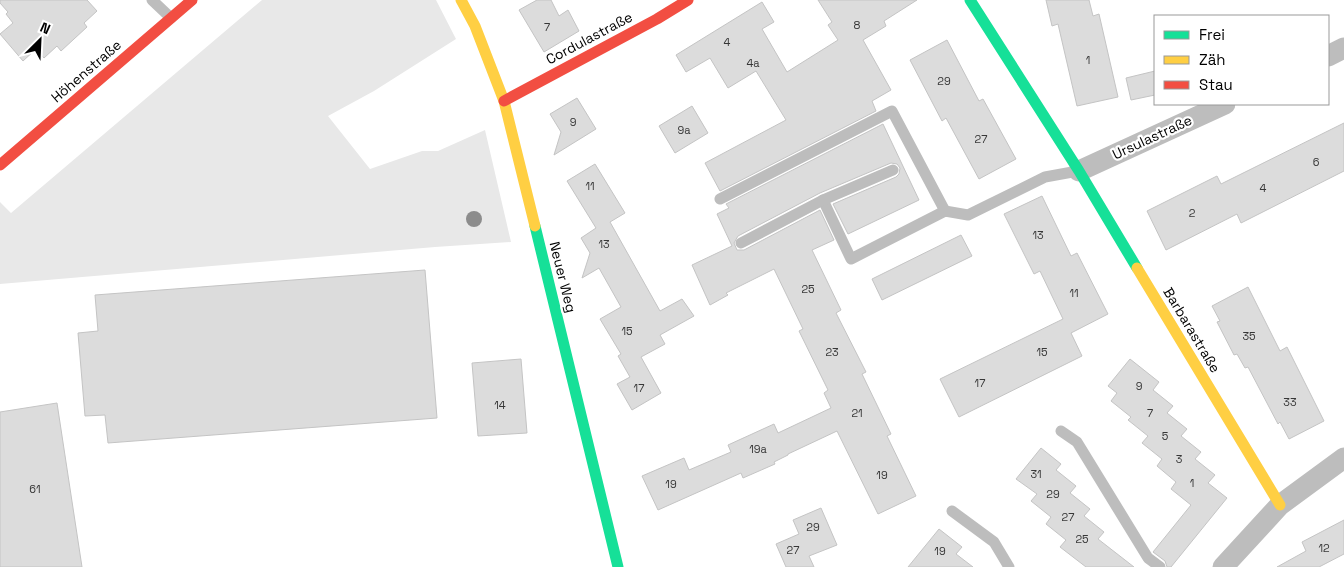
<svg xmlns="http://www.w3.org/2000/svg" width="1344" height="567" viewBox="0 0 1344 567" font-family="'Space Grotesk',sans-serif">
	<rect width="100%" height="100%" fill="#fff"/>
	<!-- green -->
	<path fill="#e8e8e8" d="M262,0H436L456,39L374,91L328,116L370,169L422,151H438L485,130L511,242L435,247L0,284V202L11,213Z"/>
	<!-- building -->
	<g fill="#dcdcdc" stroke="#c4c4c4">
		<path d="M0,0H87L97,11L84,23L87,27L61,51L57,46L44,58L36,49L23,61L0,34L13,23L6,14L8,12L0,3Z"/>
		<path d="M537,0H551L559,16L568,10L579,31L544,52L519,10Z"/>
		<path d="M818,0H917L884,21L886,26L863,40L891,90L872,101L876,111L720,191L705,163L786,120L756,71L728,88L710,58L686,72L676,55L762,2L774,22L762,29L787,72L838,40L828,25L832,22Z"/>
		<path d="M1046,0H1089L1093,16L1099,14L1118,97L1077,106L1058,24L1052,26Z"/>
		<path d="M947,40L979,101L983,99L1016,159L979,179L946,118L942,121L910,60Z"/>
		<path d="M1155,71V95L1131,100L1126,78Z"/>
		<path d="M577,98L596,129L554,155L561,132L550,114Z"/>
		<path d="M692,106L708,133L675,153L659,126Z"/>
		<path d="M1344,123V171L1241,223L1237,214L1166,250L1147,211L1217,176L1221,184Z"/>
		<path d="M883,124L919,200L848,234L833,204L896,177L899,174L900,168L897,164L891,163L820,193L738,236L734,243L737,250H744L820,210L834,240L812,250L841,310L836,313L866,372L862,374L891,434L887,436L916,496L878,514L837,431L788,454V455L774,462L775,464L743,478L741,473L658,510L642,476L684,458L689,470L731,452L728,445L774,424L778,433L831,408L824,393L828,390L799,331L803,329L774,269L726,293L728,295L710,305L692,265L732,246L717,214L729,208L726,204Z"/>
		<path d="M595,164L625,213L610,222L660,311L682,299L694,316L660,335L665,344L641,357L661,393L632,410L617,384L630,377L618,356L621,354L600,319L621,307L599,268L582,278L590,253L581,238L596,228L567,181Z"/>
		<path d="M1042,196L1071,256L1077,253L1108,314L1071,333L1082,356L959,417L940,379L1063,319L1040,271L1034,274L1004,214Z"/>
		<path d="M961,235L972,256L882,300L872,279Z"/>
		<path d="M425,270L437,418L108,443L105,415L85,416L78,333L98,331L95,295Z"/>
		<path d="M1248,287L1280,351L1287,347L1324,421L1289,439L1280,422L1278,424L1248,367L1245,368L1237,354L1234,355L1217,322L1220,321L1212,306Z"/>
		<path d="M521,359L527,433L478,436L472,363Z"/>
		<path d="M1130,359L1159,382L1153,390L1173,406L1167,413L1187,429L1181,436L1201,452L1195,459L1215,475L1208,483L1227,498L1171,567H1167L1165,561L1153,552L1191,505L1171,489L1176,482L1157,466L1162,459L1142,443L1148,436L1128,420L1131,417L1111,401L1117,393L1108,386Z"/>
		<path d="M57,403L82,567H0V412Z"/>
		<path d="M1041,448L1061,464L1056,470L1076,486L1070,493L1090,509L1084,516L1104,532L1098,539L1134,567H1086L1060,547L1066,540L1046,524L1051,517L1031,501L1037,494L1016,479Z"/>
		<path d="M821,508L837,545L809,556L814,567H786L776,544L799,534L793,520Z"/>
		<path d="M1344,520V554L1319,567H1277L1306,551L1302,542Z"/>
		<path d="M939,529L962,547L956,554L973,567H908Z"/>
	</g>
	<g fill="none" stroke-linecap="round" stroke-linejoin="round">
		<!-- lane -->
		<g stroke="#bdbdbd" stroke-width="11">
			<path d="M152,0L171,18"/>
			<path d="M720,199L892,111L945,211"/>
			<path d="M823,200L851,259L945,211L968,215L1045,177L1078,171"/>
			<path d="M741,243L823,200L893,170"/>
			<path d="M1061,431L1077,442L1148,558L1160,567"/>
			<path d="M952,511L994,542L1009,567"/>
		</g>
		<!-- street -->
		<g stroke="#bdbdbd" stroke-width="21">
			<path d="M1328,56L1344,48"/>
			<path d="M1079,171L1225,104"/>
			<path d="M1223,567L1280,505L1344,458"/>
		</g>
		<!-- fast -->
		<g stroke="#16e098" stroke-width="11">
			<path d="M970,0L1079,171L1137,268"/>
			<path d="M535,226L618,567"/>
		</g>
		<!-- slow -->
		<g stroke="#ffcf43" stroke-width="11">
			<path d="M461,0L475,26L504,101L535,226"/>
			<path d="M1137,268L1280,505"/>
		</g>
		<!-- jam -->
		<g stroke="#f24e42" stroke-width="11">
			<path d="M504,101L657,19L688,0"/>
			<path d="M0,165L192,0"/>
		</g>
	</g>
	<!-- trees -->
	<circle fill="#8c8c8c" cx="474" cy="219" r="8"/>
	<g text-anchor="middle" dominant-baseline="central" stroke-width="4.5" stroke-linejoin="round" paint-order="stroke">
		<!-- number labels -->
		<g font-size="11" fill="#373737">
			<text x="857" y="25">8</text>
			<text x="547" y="27">7</text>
			<text x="727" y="42">4</text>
			<text x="1088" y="60">1</text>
			<text x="753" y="63">4a</text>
			<text x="944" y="81">29</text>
			<text x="573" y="122">9</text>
			<text x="684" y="130">9a</text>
			<text x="981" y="139">27</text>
			<text x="1316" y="162">6</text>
			<text x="590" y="186">11</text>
			<text x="1263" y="188">4</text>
			<text x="1192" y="213">2</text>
			<text x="1038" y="235">13</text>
			<text x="604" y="244">13</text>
			<text x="808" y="289">25</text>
			<text x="1074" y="293">11</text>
			<text x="627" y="331">15</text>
			<text x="1249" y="336">35</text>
			<text x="832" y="352">23</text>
			<text x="1042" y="352">15</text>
			<text x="980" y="383">17</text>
			<text x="1139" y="386">9</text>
			<text x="639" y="388">17</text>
			<text x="1290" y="402">33</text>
			<text x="500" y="405">14</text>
			<text x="857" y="413">21</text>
			<text x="1150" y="413">7</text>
			<text x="1165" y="436">5</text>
			<text x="758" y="449">19a</text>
			<text x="1179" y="459">3</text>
			<text x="1036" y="474">31</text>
			<text x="882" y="475">19</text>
			<text x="1192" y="483">1</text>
			<text x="671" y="484">19</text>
			<text x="35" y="489">61</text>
			<text x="1053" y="494">29</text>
			<text x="1068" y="517">27</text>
			<text x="813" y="527">29</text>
			<text x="1082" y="539">25</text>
			<text x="1324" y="548">12</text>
			<text x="793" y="550">27</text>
			<text x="940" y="551">19</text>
		</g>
		<!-- street labels -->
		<g font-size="14" fill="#000" stroke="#fff">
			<text transform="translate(589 38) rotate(-28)">Cordulastraße</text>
			<text transform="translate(86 71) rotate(-41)">Höhenstraße</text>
			<text transform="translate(1152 137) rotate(-25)">Ursulastraße</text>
			<text transform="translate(563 277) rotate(76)">Neuer Weg</text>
			<text transform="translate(1192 330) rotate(59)">Barbarastraße</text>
		</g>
	</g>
	<!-- legend -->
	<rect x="1154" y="15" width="175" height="90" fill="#ffffff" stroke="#999999"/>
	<rect x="1164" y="31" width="25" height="8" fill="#16e098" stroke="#999999"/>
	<text x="1199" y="40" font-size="15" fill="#000000">Frei</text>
	<rect x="1164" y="56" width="25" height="8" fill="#ffcf43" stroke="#999999"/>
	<text x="1199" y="65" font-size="15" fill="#000000">Zäh</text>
	<rect x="1164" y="81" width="25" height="8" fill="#f24e42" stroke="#999999"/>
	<text x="1199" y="90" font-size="15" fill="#000000">Stau</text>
	<!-- north arrow -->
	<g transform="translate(40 40) rotate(24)" stroke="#ffffff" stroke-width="4" paint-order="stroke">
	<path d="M0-4L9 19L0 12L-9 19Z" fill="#000000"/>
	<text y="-8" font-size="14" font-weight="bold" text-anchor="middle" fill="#000000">N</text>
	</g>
</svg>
